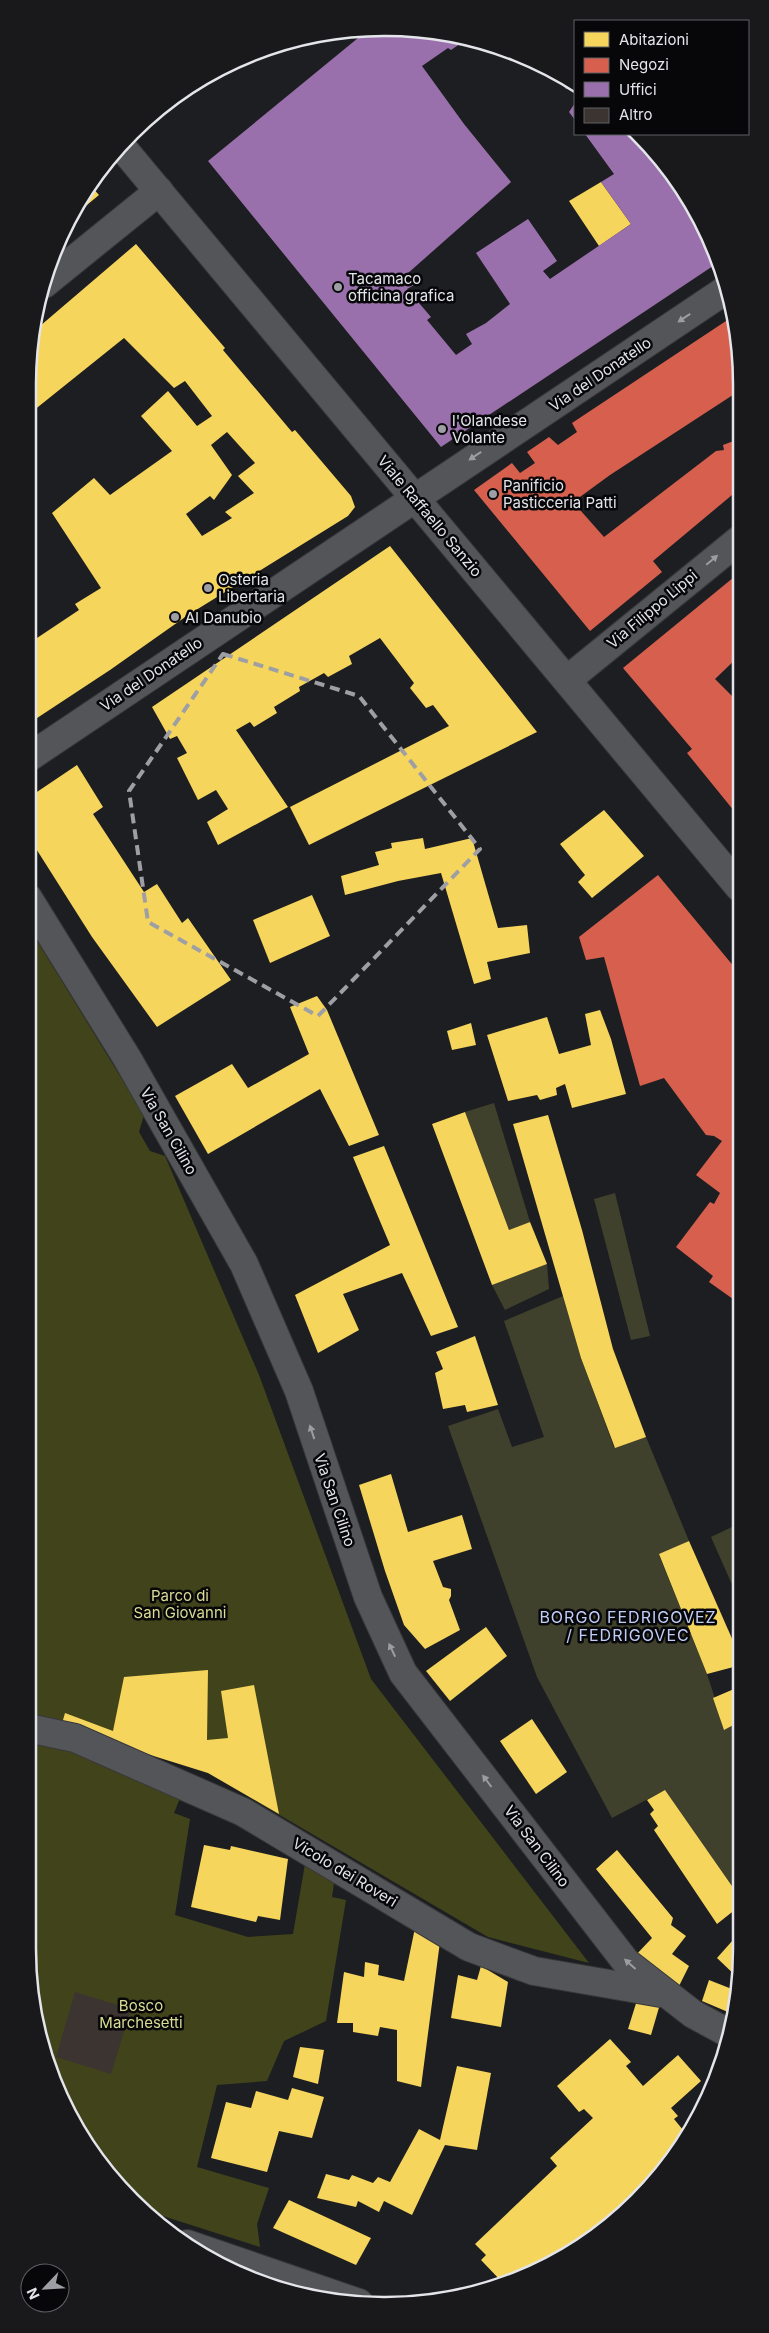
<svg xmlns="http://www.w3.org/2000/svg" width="769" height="2333" viewBox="0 0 769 2333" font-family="Inter,sans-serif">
	<rect width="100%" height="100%" fill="#1d1e22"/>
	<!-- green -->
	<g fill="#40412c">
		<path d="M494,1103L530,1222L509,1230L465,1112Z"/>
		<path d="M615,1193L650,1336L631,1340L594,1199Z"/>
		<path d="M547,1264L549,1289L505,1310L492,1285Z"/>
		<path d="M563,1296L581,1358L614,1447L646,1437L689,1541L659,1555L707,1674L725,1729L741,1721V1899L665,1790L612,1818L537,1677L448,1426L498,1409L512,1447L544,1437L504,1321Z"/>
		<path d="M732,1527L741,1546V1605L711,1537Z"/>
	</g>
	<!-- forest -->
	<g fill="#41441b">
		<path d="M28,926L144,1115L139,1132L150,1151L165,1156L259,1375L371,1679L589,1963L488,1937L208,1773L28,1717Z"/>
		<path d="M28,1739L73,1747L183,1791L174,1813L190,1819L175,1915L248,1937L293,1934L306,1858L335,1876L332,1897L346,1900L326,2021L284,2041L267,2081L217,2085L197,2167L269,2188L257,2224L260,2247L144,2210L116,2184L55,2085L34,2018L28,1949Z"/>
	</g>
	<!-- homes -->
	<g fill="#f6d55c" fill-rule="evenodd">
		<path d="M601,182L631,224L599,246L569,201Z"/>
		<path d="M89,184L99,195L70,219L88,186Z"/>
		<path d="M136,244L225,348L223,350L292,432L295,430L351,496L355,507L348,516L188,615L110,670L28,724V644L79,610L75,604L101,588L52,513L94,478L110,495L172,451L141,416L168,391L197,426L212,416L185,381L174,388L124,338L28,415V384L33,332ZM227,432L255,463L238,476L254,493L225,512L232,518L202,536L186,514L210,496L214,500L232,475L211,445Z"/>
		<path d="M390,546L537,732L309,845L290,807L449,726L433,705L426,708L410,688L414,683L380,638L349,656L352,664L328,677L324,673L299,687L300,691L274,707L277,713L254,727L250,722L236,730L288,807L218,845L207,822L228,809L216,790L198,800L177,758L187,753L177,736L170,739L152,707Z"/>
		<path d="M77,765L103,807L93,814L144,892L157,884L182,923L188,918L231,980L157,1027L92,937L28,836V798Z"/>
		<path d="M604,810L644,856L592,898L578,882L585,875L560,844Z"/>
		<path d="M423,838L425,849L472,838L498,928L527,925L530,953L487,962L491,979L474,984L441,873L398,881L345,895L341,876L379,865L375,852L392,848L391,843Z"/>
		<path d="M312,895L330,936L270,963L253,920Z"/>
		<path d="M317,996L327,1010L379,1135L349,1146L320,1089L208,1154L175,1096L232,1064L248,1088L309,1054L290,1007Z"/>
		<path d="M600,1010L611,1039L626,1094L572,1108L565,1084L556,1088L557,1095L540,1100L537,1095L508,1101L487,1035L547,1017L559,1054L591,1045L585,1014Z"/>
		<path d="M471,1023L476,1045L452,1050L447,1031Z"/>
		<path d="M465,1112L509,1230L530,1222L547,1264L492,1285L432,1124Z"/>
		<path d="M548,1115L582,1230L613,1349L646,1437L615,1448L581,1358L513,1124Z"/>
		<path d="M384,1146L458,1327L431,1336L402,1273L343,1294L359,1330L318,1353L295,1295L390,1245L353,1157Z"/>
		<path d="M475,1336L498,1405L467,1412L465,1405L443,1409L435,1373L443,1369L436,1352Z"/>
		<path d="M391,1474L408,1532L462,1515L472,1549L433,1561L443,1587L451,1589V1596L449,1600L460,1630L425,1649L404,1625L385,1571L359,1485Z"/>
		<path d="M689,1541L741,1659V1665L707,1674L659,1554Z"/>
		<path d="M486,1627L507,1656L450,1701L426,1671Z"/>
		<path d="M208,1670L207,1740L228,1738L221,1691L254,1685L279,1814L208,1773L61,1727L65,1713L113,1731L124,1677Z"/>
		<path d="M741,1686V1721L724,1730L713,1698Z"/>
		<path d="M532,1719L567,1772L536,1794L500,1741Z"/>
		<path d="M665,1790L741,1899V1905L717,1924L654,1830L658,1826L650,1814L654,1810L647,1800Z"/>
		<path d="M204,1845L230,1850L231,1846L288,1859L280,1920L258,1916L256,1922L191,1907Z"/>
		<path d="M617,1850L673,1918L671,1925L686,1936L672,1954L689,1966L679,1986L652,1973L634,1957L652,1938L596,1869Z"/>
		<path d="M416,1923L441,1934L421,2087L397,2081V2030L380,2027L378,2036L353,2032V2023H337L344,1972L364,1977L365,1962L379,1965L378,1975L404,1981Z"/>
		<path d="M741,1931L742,1949L739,1979L717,1958Z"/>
		<path d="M481,1966L508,1982L501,2027L451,2018L458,1975L477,1980Z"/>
		<path d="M709,1980L737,1991L735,2015L702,2001Z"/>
		<path d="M638,1997L660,2004L651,2035L628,2029Z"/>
		<path d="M610,2039L631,2062L626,2066L643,2086L678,2055L701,2081L671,2108L678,2116L674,2119L683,2130L688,2125L691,2129L681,2147L637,2201L634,2204L626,2196L633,2204L583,2245L502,2282L481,2260L486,2255L475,2244L557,2166L550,2158L593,2118L584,2109L579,2112L557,2086Z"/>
		<path d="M300,2047L324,2050L318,2084L293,2077Z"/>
		<path d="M457,2066L491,2073L477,2150L445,2145L412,2215L384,2201L379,2212L358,2201L356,2207L317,2198L326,2174L349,2180L352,2175L373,2183L378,2177L390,2182L419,2129L440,2140Z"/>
		<path d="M292,2088L324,2097L312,2138L279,2131L267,2172L211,2158L226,2102L251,2108L256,2091L288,2100Z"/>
		<path d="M289,2200L371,2238L356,2265L273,2228Z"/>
	</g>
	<!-- shops -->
	<g fill="#d6604d">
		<path d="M732,317L738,338L739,391L610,475L573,502L604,537L716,451L724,450L723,445L739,439V493L732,495L653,561L662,572L590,631L474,490L512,463L520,473L535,463L527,452L549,437L558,445L577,432L572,423Z"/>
		<path d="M739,573V656L715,679L739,703V817L687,753L692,749L623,668Z"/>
		<path d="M658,875L740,974V1304L709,1282L713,1276L676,1247L710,1202L714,1204L720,1193L696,1175L722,1141L714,1136L706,1135L664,1078L640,1086L604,957L586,960L579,937Z"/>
	</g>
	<!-- offices -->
	<g fill="#9970ab">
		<path d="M385,28L454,34L467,39L451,50L448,48L422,66L464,124L511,182L407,274L414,285L407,289L431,317L427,320L456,355L472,344L466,334L486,323L510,304L476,253L528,219L557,261L543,271L550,279L631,224L601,182L614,174L585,134H638L705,227L716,264L441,447L208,161L369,29Z"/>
		<path d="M556,73L563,75L575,85L566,89Z"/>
		<path d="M575,103V120L569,112Z"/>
	</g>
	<!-- building -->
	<path fill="#3b3430" d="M75,1992L131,2009L111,2074L56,2057Z"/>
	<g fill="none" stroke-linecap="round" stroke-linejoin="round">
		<!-- minor casing -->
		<g stroke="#38383b" stroke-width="30">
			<g id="minor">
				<path d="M121,146L739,887"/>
				<path d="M44,284L159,191"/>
				<path d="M567,680L739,540"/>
				<path d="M28,758L724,291"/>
				<path d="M28,898L127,1058L244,1264L299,1391L368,1597L403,1673L626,1962L693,2014L730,2034"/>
				<path d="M28,1728L75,1738L243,1812L469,1947L534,1971L661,1993"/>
				<path d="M187,2244L359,2303"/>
			</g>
		</g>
		<!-- minor -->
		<use href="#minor" stroke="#545558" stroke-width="28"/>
	</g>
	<!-- one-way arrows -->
	<defs><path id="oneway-solid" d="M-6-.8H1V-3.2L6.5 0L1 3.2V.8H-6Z" transform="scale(1.25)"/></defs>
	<g fill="#9c9da1">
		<use href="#oneway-solid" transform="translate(684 318) rotate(146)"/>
		<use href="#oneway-solid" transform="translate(475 456) rotate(146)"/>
		<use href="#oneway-solid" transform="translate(712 560) rotate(-40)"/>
		<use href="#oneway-solid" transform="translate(312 1432) rotate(-108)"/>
		<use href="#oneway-solid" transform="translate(392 1650) rotate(-115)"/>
		<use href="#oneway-solid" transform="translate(487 1781) rotate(-127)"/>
		<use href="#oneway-solid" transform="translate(630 1964) rotate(-138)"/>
	</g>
	<!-- marked area -->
	<path fill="none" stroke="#9e9fa4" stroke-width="4" stroke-dasharray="10 6" stroke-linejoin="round" d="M223,654L359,696L480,849L318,1016L148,922L129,791Z"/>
	<!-- markers -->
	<g fill="#9e9fa4" stroke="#07070a" stroke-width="2">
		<circle cx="338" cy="287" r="5"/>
		<circle cx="442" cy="429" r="5"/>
		<circle cx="493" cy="494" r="5"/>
		<circle cx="208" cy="588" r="5"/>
		<circle cx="175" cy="617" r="5"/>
	</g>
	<g text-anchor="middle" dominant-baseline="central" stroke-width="5" stroke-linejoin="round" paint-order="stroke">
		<!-- poi labels -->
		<g font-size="15" fill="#e4e5ea" stroke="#07070a" text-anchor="start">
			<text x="348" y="278">Tacamaco<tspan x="348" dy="17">officina grafica</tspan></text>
			<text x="452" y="420">l'Olandese<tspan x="452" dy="17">Volante</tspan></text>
			<text x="503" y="485">Panificio<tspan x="503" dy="17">Pasticceria Patti</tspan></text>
			<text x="218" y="579">Osteria<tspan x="218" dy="17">Libertaria</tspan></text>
			<text x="185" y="617">Al Danubio</text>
		</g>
		<!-- street labels -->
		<g font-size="15" fill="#e4e5ea" stroke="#07070a">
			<text transform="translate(600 374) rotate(-34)">Via del Donatello</text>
			<text transform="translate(430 516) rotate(50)">Viale Raffaello Sanzio</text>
			<text transform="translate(652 609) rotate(-40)">Via Filippo Lippi</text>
			<text transform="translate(151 674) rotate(-34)">Via del Donatello</text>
			<text transform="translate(169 1131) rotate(60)">Via San Cilino</text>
			<text transform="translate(335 1500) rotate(71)">Via San Cilino</text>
			<text transform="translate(537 1846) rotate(53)">Via San Cilino</text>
			<text transform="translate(345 1872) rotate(31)">Vicolo dei Roveri</text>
		</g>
		<!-- park labels -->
		<g font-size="15" fill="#d8dd91" stroke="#07070a">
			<text x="180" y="1595">Parco di<tspan x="180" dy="17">San Giovanni</tspan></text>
			<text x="141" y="2005">Bosco<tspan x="141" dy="17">Marchesetti</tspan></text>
		</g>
		<!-- neighbourhood labels -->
		<g font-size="16" letter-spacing="1" fill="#c0cdf7" stroke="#07070a">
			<text x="628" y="1617">BORGO FEDRIGOVEZ<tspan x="628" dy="18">/ FEDRIGOVEC</tspan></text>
		</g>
	</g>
	<!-- crop -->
	<path d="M0 0H769V2333H0ZM384 36H385A348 348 0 0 1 733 384V1949A348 348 0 0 1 385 2297H384A348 348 0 0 1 36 1949V384A348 348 0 0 1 384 36Z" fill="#19191c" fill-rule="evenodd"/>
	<path fill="none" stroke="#e4e5ea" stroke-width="2.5" d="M384 36H385A348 348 0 0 1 733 384V1949A348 348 0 0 1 385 2297H384A348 348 0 0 1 36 1949V384A348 348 0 0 1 384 36Z"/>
	<!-- legend -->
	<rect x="574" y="20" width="175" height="115" fill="#07070a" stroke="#5f6064"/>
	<rect x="584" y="32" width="25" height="15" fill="#f6d55c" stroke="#5f6064"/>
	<text x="619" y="45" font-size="15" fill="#e4e5ea">Abitazioni</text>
	<rect x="584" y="58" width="25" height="15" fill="#d6604d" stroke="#5f6064"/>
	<text x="619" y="70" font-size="15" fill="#e4e5ea">Negozi</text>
	<rect x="584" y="82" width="25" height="15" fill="#9970ab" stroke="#5f6064"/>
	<text x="619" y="95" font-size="15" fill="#e4e5ea">Uffici</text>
	<rect x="584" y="108" width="25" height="15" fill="#3b3430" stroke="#5f6064"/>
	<text x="619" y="120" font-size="15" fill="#e4e5ea">Altro</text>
	<!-- north arrow -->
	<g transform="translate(45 2288) rotate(245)"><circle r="24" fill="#07070a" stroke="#5f6064"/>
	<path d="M0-4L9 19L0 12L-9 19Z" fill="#9e9fa4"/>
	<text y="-8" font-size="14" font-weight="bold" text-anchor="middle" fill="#e4e5ea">N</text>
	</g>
</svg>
